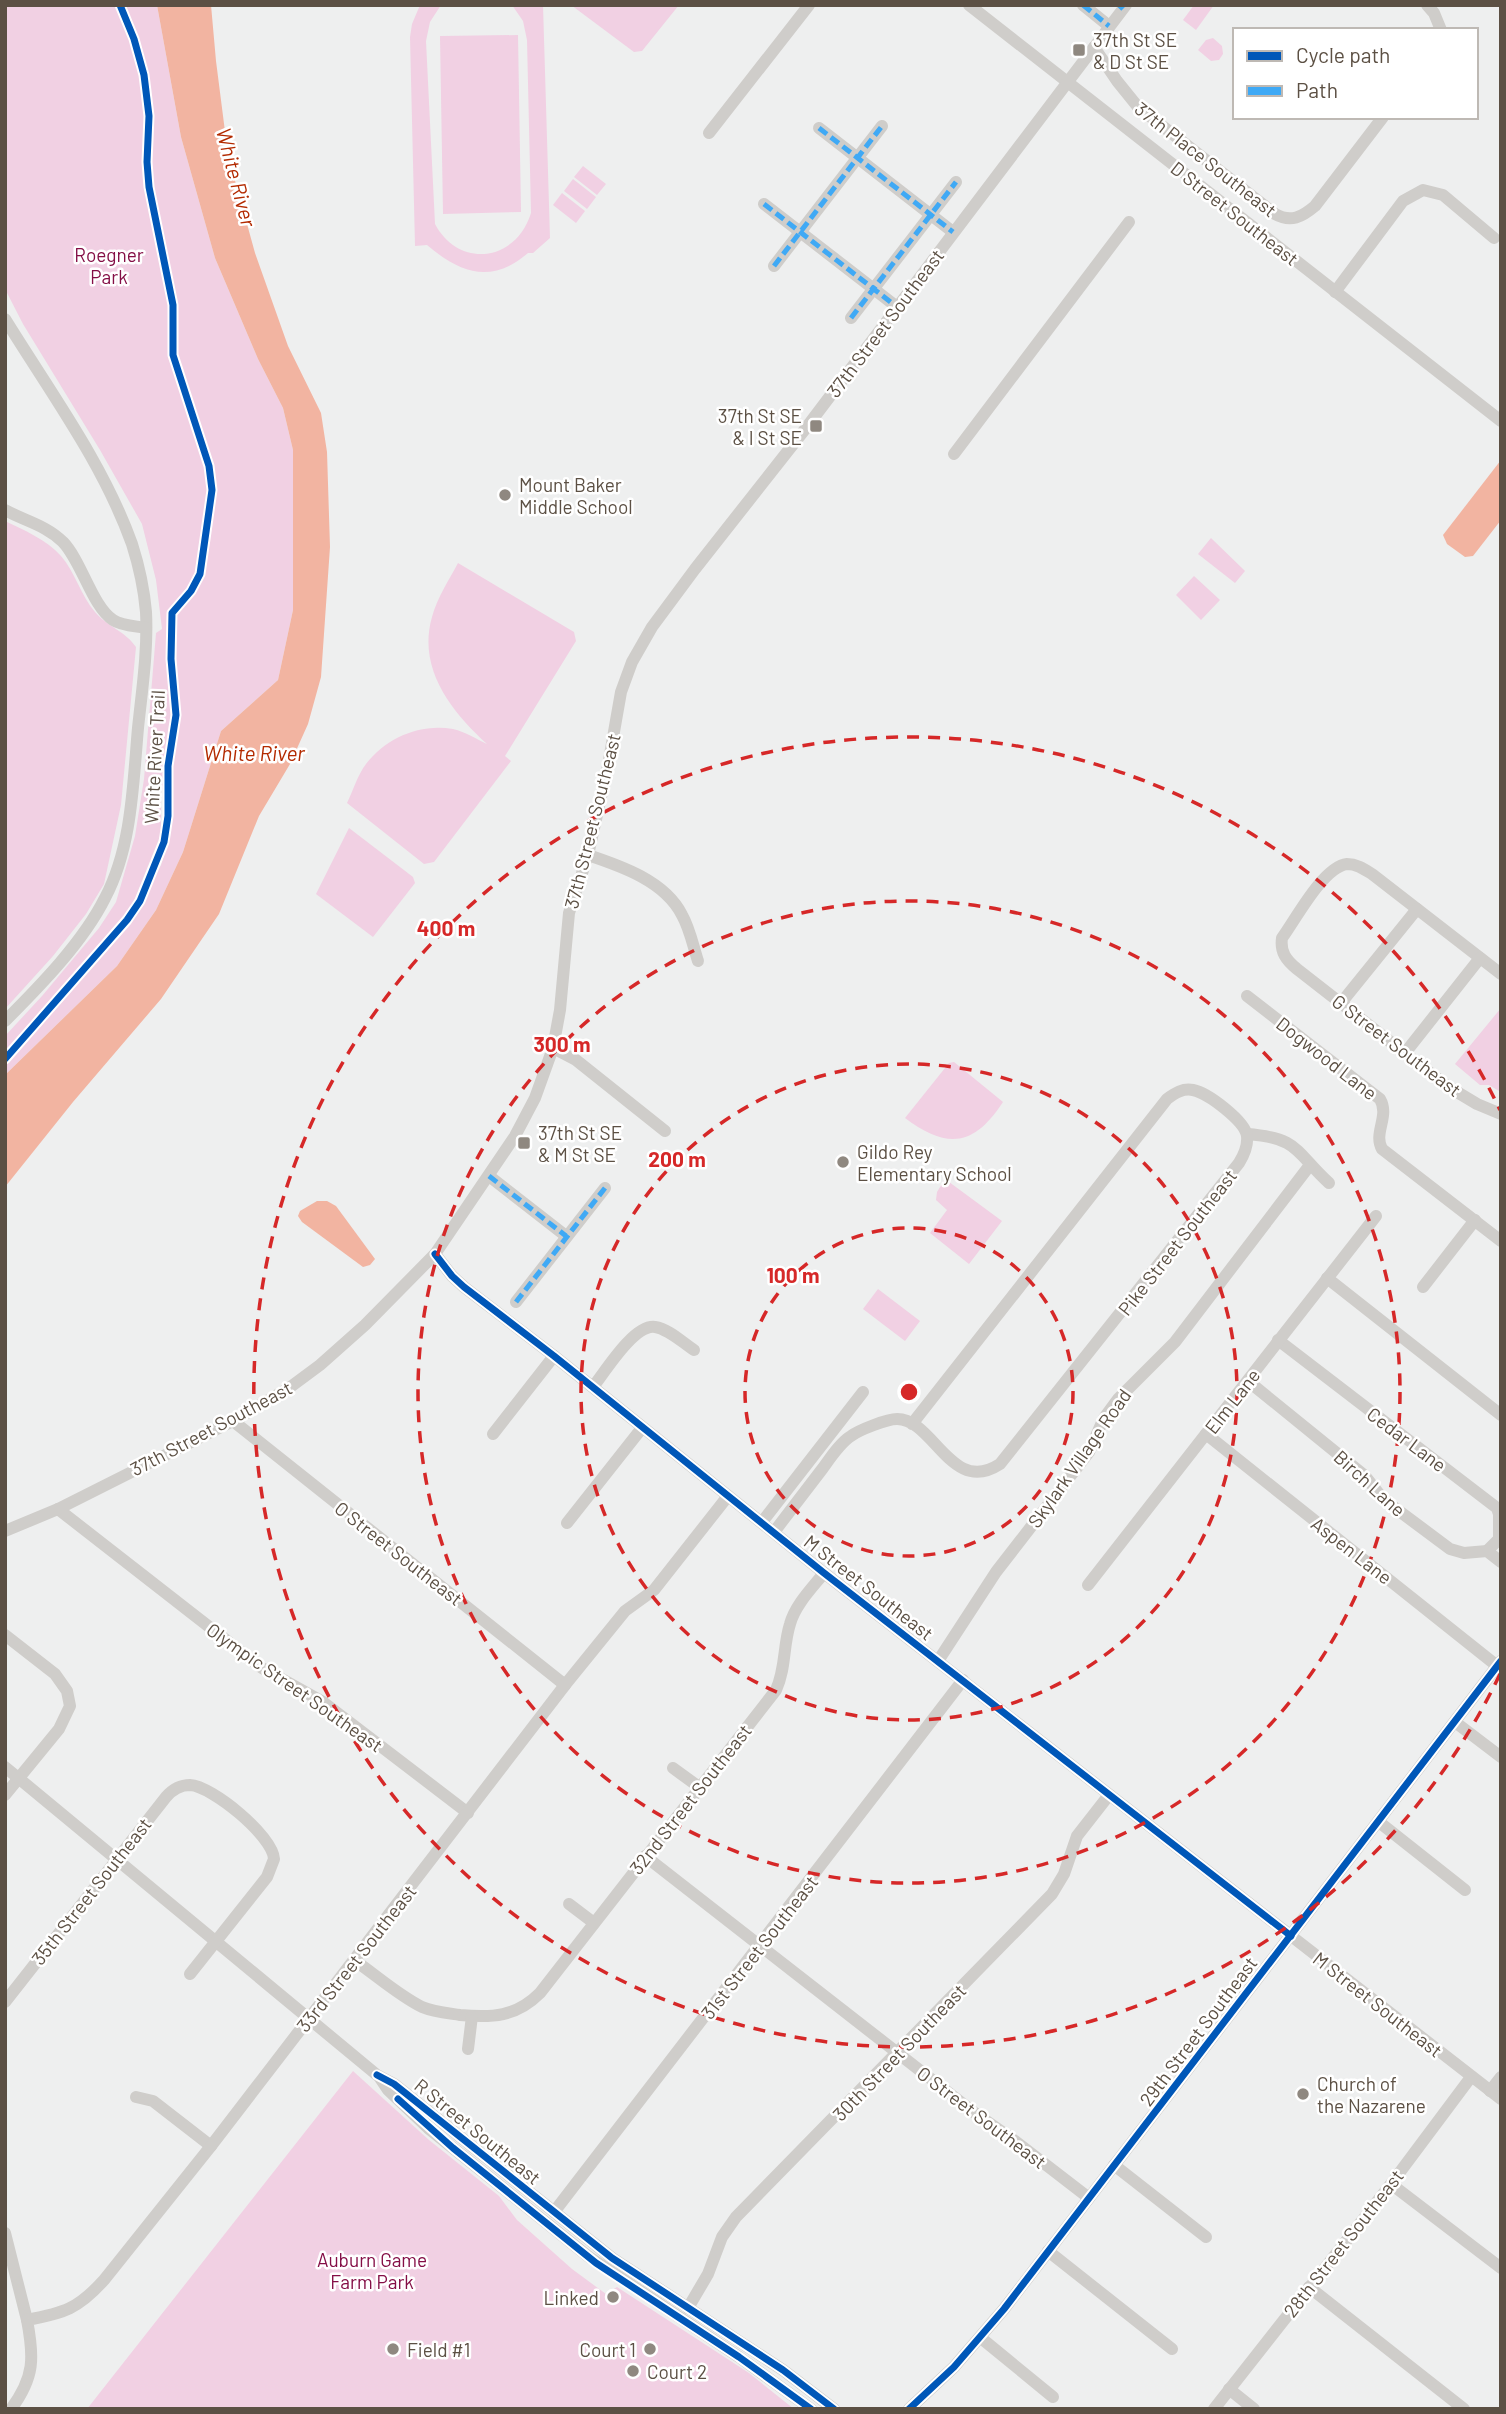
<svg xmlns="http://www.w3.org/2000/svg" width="1506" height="2414" viewBox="0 0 1506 2414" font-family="Barlow,sans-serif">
	<rect width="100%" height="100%" fill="#eeefef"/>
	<!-- green -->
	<g fill="#f1d0e3">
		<path d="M5,5H157L181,137L215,258L258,359L283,408L293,450V610L278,680L221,731L183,852L156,910L117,966L5,1075V1064L135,915L161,865L167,846L171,795L161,788V834L131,908L5,1053V1036L42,996L99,928L116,902L135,836L144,779L156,633L162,629L156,580L142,524L100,450L23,324L5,289Z"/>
		<path d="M420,5H441L430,22L426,41L435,224C459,269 516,262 531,213L527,40L523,21L512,5H543L550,238L533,253H528C491,285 460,273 427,245L415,246L410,37L412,24Z"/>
		<path d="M571,5H679L642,51L634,52Z"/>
		<path d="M1194,5H1214L1196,30L1183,20Z"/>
		<path d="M518,35L521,212L443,214L440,36Z"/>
		<path d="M1213,38L1222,46L1223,54L1219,60L1211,61L1198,50L1206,40Z"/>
		<path d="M583,166L606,184L597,195L574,177Z"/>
		<path d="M573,179L596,197L587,209L564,191Z"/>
		<path d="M562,193L585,211L576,223L553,205Z"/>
		<path d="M5,521C24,530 47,540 61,556C75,572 81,596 95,612C108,627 125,631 136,647L121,805L104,884L86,914L53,956L5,1009Z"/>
		<path d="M1211,538L1245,571L1235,583L1198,554Z"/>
		<path d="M458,563L574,632L576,641L505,756L511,761L434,862L424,864L347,803C353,791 358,774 366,764C386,738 420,723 453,729C466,732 476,739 487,744C452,712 417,669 432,617C437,598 449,580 458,563Z"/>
		<path d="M1194,576L1220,600L1201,620L1176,595Z"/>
		<path d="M349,828L413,877L415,883L373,937L316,894Z"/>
		<path d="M1501,1008V1088L1499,1091L1489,1085H1480L1455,1064Z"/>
		<path d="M954,1062L1003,1102C974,1146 948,1150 905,1118L949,1063Z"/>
		<path d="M945,1179L1002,1221L969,1264L930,1233L947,1210L936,1200L937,1192Z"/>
		<path d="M878,1289L920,1321L905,1341L863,1309Z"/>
		<path d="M353,2071L429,2140L499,2196L517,2220L572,2269L606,2294L617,2287L749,2373L794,2409H87Z"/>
	</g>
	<!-- water -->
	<g fill="#f2b4a1">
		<path d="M157,5H211L216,61L228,155L255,253L288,346L321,413L327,452L330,547L321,677L308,724L290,764L259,816L219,914L161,999L73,1102L5,1187V1075L117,966L156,910L183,852L221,731L278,680L293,610V450L283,408L258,359L215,258L181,137Z"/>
		<path d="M1501,460V520L1473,556L1465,557L1447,544L1443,535Z"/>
		<path d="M317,1201H327L336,1206L375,1259L370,1265L363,1267L302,1222L298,1216L300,1211Z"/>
	</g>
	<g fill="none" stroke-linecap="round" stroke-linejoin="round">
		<!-- minor -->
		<g stroke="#cfcdca" stroke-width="12">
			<path d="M969,5L1501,421"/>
			<path d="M1083,5L1109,26"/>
			<path d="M1427,5L1434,13L1441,30"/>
			<path d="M1094,47L1117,81L1138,107L1275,214C1291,223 1302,217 1315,206L1383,117"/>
			<path d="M819,128L953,232"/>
			<path d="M709,133L809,5"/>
			<path d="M764,204L897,307"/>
			<path d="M774,266L882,126"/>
			<path d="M1335,292L1403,201L1423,190L1443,195L1494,238"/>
			<path d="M851,318L956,182"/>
			<path d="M5,319C50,392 103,463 132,544C139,566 144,589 146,612C148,650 142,690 138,728C133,784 132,847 105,898C83,942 40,986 5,1021"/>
			<path d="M954,454L1129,222"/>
			<path d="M5,510C25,521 46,525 63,542C82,562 92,606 113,620C122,626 136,626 146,628"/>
			<path d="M588,855C621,866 665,881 682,915C690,929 693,946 698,961"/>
			<path d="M1501,974L1372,874C1364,869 1357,864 1347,864C1323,867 1296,919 1282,938C1280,952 1286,960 1297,969L1447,1086L1477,1104L1501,1114"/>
			<path d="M1247,996L1380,1099C1390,1116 1373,1133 1382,1149L1501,1241"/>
			<path d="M1341,1003L1417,909"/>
			<path d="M553,1048L576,1060L665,1131"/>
			<path d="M1405,1053L1480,958"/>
			<path d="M1247,1134C1300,1138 1295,1152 1329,1183"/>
			<path d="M489,1176L566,1236"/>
			<path d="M435,1254L452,1276L464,1287L554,1356L824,1573L1501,2099"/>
			<path d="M1327,1278L1501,1415"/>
			<path d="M1423,1287L1475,1220"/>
			<path d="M516,1302L605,1188"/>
			<path d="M1278,1340L1497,1508L1499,1514V1539L1487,1551"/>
			<path d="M1248,1381L1365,1476L1383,1499L1450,1549L1464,1553L1487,1551L1501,1562"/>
			<path d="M593,1387C605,1372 634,1324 655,1327C669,1329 683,1343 694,1350"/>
			<path d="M233,1421L565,1685"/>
			<path d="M493,1434L554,1356"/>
			<path d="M1206,1434L1501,1669"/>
			<path d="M58,1509L262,1668L323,1702L468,1813"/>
			<path d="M762,1522L863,1392"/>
			<path d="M567,1523L642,1428"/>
			<path d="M5,1531L58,1509L233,1421L289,1388L320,1365L365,1325L435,1254L515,1136L535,1098L553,1048L560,1010L569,913L588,855L608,766L621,692L632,662L652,627L695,569L806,428L1126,5"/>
			<path d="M774,1532C790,1511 807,1489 823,1468C831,1457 840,1443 851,1436C859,1430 887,1419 897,1419C934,1419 951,1496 1000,1464L1239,1163C1244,1155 1248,1145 1247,1136C1245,1121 1208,1093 1193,1090C1183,1088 1175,1093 1167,1099L912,1424"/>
			<path d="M1088,1585L1376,1216"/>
			<path d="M5,1635L55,1674L67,1691L70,1706L59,1729L5,1795"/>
			<path d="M938,1661L996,1572L1089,1452L1104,1418L1118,1399L1175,1342L1310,1165"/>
			<path d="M1455,1722L1501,1757"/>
			<path d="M5,1767L377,2075L394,2084L612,2258L783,2370L834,2409"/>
			<path d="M673,1768L699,1787"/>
			<path d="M1379,1822L1465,1890"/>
			<path d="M645,1856L972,2111L1015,2141L1089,2198"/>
			<path d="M569,1904L594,1923"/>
			<path d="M354,1960C376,1975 398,1995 422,2007C434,2012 447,2013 460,2015C492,2018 516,2017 540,1993L776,1690C786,1668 783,1646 790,1624C795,1605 812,1588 824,1573"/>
			<path d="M5,2002L166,1797C172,1790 179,1785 190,1785C212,1786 273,1836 274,1859L267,1877L190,1974"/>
			<path d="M468,2049L472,2016"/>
			<path d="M380,2078L388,2090L428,2128L589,2257L739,2357L811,2409"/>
			<path d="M1490,2091L1501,2077"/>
			<path d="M136,2097L153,2101L211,2146"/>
			<path d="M1114,2165L1206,2237"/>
			<path d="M1391,2184L1501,2268"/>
			<path d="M554,2212L963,1680"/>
			<path d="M5,2233L27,2320"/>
			<path d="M1048,2251L1172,2349"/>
			<path d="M1309,2287L1464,2409"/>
			<path d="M688,2308L708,2274L722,2237L736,2217L1052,1894L1064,1874L1077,1836L1109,1795"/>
			<path d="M981,2338L1053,2397"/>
			<path d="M1229,2389L1254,2409"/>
			<path d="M11,2409C35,2377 34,2357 27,2320C64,2313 78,2309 104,2280L211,2146L565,1685L625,1611L654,1590L728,1496"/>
			<path d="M909,2409L954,2367L1004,2309L1501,1661"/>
			<path d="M1214,2409L1391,2184L1471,2077"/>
		</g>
		<!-- quiet -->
		<g stroke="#3fa9f5" stroke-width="5" stroke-dasharray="10 5" stroke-linecap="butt">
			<path d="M1083,5L1109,26"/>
			<path d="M1119,5L1123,9"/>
			<path d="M819,128L953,232"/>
			<path d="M764,204L897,307"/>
			<path d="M774,266L882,126"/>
			<path d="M851,318L956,182"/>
			<path d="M489,1176L566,1236"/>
			<path d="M516,1302L605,1188"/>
		</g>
		<!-- cycleway casing -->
		<g stroke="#fff" stroke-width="11">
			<g id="cycleway">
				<path d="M5,1059L127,920L140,901L164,842L168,816V766L176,715L171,659L172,613L191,591L200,574L212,490L209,466L173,355V305L149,187L147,162L149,116L144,75L134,39L120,5"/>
				<path d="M435,1254L452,1276L464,1287L554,1356L824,1573L1291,1936"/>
				<path d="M377,2075L394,2084L612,2258L783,2370L834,2409"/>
				<path d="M398,2099L453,2148L596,2263L739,2357L811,2409"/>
				<path d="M909,2409L954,2367L1004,2309L1501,1661"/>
			</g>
		</g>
		<!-- cycleway -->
		<use href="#cycleway" stroke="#0057b8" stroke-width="7"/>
	</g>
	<!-- distance rings -->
	<g fill="none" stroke="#d62828" stroke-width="3.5" stroke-dasharray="12 9">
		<circle cx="909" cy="1392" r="164"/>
		<circle cx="909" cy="1392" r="328"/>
		<circle cx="909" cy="1392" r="491"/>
		<path d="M1500 1674A655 655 0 1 1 1500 1110"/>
	</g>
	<!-- markers -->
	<g fill="#8f8880" stroke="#fff" stroke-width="2.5">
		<rect x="1072" y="43" width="14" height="14" rx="3.5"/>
		<rect x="809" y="419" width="14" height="14" rx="3.5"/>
		<circle cx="505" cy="495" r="7"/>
		<rect x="517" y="1136" width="14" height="14" rx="3.5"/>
		<circle cx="843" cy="1162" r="7"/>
		<circle cx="1303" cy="2094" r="7"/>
		<circle cx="613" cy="2297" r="7"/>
		<circle cx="393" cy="2349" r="7"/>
		<circle cx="650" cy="2349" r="7"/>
		<circle cx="633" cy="2371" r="7"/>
	</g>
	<g text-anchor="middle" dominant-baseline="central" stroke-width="5" stroke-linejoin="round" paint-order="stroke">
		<!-- poi labels -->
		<g font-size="19" fill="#5c5044" stroke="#fff" text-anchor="start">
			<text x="1093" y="39">37th St SE<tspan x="1093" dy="22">&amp; D St SE</tspan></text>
			<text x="802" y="415" text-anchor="end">37th St SE<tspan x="802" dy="22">&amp; I St SE</tspan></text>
			<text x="519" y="484">Mount Baker<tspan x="519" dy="22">Middle School</tspan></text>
			<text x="538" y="1132">37th St SE<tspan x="538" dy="22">&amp; M St SE</tspan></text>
			<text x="857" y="1151">Gildo Rey<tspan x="857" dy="22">Elementary School</tspan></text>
			<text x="1317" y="2083">Church of<tspan x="1317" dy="22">the Nazarene</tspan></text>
			<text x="599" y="2297" text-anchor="end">Linked</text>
			<text x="407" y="2349">Field #1</text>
			<text x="636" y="2349" text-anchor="end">Court 1</text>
			<text x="647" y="2371">Court 2</text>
		</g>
		<!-- street labels -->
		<g font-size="19" fill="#5c5044" stroke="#fff">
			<text transform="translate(1206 159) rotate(38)">37th Place Southeast</text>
			<text transform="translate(1235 213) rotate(38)">D Street Southeast</text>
			<text transform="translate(885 323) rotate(-53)">37th Street Southeast</text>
			<text transform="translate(154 757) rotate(-87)">White River Trail</text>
			<text transform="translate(592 821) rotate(-76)">37th Street Southeast</text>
			<text transform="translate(1397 1045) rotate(37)">G Street Southeast</text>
			<text transform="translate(1327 1058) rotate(38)">Dogwood Lane</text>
			<text transform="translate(1177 1242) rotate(-52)">Pike Street Southeast</text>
			<text transform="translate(1232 1401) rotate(-52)">Elm Lane</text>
			<text transform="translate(211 1428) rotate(-28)">37th Street Southeast</text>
			<text transform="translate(1407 1439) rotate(37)">Cedar Lane</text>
			<text transform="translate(1079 1458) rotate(-55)">Skylark Village Road</text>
			<text transform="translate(1370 1483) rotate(42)">Birch Lane</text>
			<text transform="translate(1352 1550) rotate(38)">Aspen Lane</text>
			<text transform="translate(399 1553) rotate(38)">O Street Southeast</text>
			<text transform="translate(869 1587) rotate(38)">M Street Southeast</text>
			<text transform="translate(295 1687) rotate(35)">Olympic Street Southeast</text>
			<text transform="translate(690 1799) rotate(-52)">32nd Street Southeast</text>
			<text transform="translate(91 1891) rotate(-52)">35th Street Southeast</text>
			<text transform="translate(759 1947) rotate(-52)">31st Street Southeast</text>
			<text transform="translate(356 1958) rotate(-52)">33rd Street Southeast</text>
			<text transform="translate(1378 2004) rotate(38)">M Street Southeast</text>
			<text transform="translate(1198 2031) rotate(-53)">29th Street Southeast</text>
			<text transform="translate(899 2052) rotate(-46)">30th Street Southeast</text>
			<text transform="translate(982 2117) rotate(37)">O Street Southeast</text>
			<text transform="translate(478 2131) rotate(39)">R Street Southeast</text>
			<text transform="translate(1343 2243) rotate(-52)">28th Street Southeast</text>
		</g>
		<!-- park labels -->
		<g font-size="19" fill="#840e46" stroke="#fff">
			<text x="109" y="254">Roegner<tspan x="109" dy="22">Park</tspan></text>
			<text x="372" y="2259">Auburn Game<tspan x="372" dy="22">Farm Park</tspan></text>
		</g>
		<!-- water labels -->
		<g font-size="21" font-style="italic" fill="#b32a00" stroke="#fff">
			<text transform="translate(237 177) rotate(75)">White River</text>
			<text x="254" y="752">White River</text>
		</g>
	</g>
	<circle cx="909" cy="1392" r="10" fill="#d62828" stroke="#fff" stroke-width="3.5"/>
	<g font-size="21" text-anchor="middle" font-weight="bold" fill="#d62828" stroke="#fff" stroke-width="5" stroke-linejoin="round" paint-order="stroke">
		<text x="446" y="936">400 m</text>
		<text x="562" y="1052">300 m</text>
		<text x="677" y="1167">200 m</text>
		<text x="793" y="1283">100 m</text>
	</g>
	<!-- border -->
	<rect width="1506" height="2414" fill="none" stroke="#5c5044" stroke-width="14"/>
	<!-- legend -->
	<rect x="1233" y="28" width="245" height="91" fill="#ffffff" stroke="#beb9b4" stroke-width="2"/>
	<rect x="1247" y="51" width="35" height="10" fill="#0057b8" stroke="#beb9b4" stroke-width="2"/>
	<text x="1296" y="63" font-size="21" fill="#5c5044">Cycle path</text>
	<rect x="1247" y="86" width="35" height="10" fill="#3fa9f5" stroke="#beb9b4" stroke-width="2"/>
	<text x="1296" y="98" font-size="21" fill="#5c5044">Path</text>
</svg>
